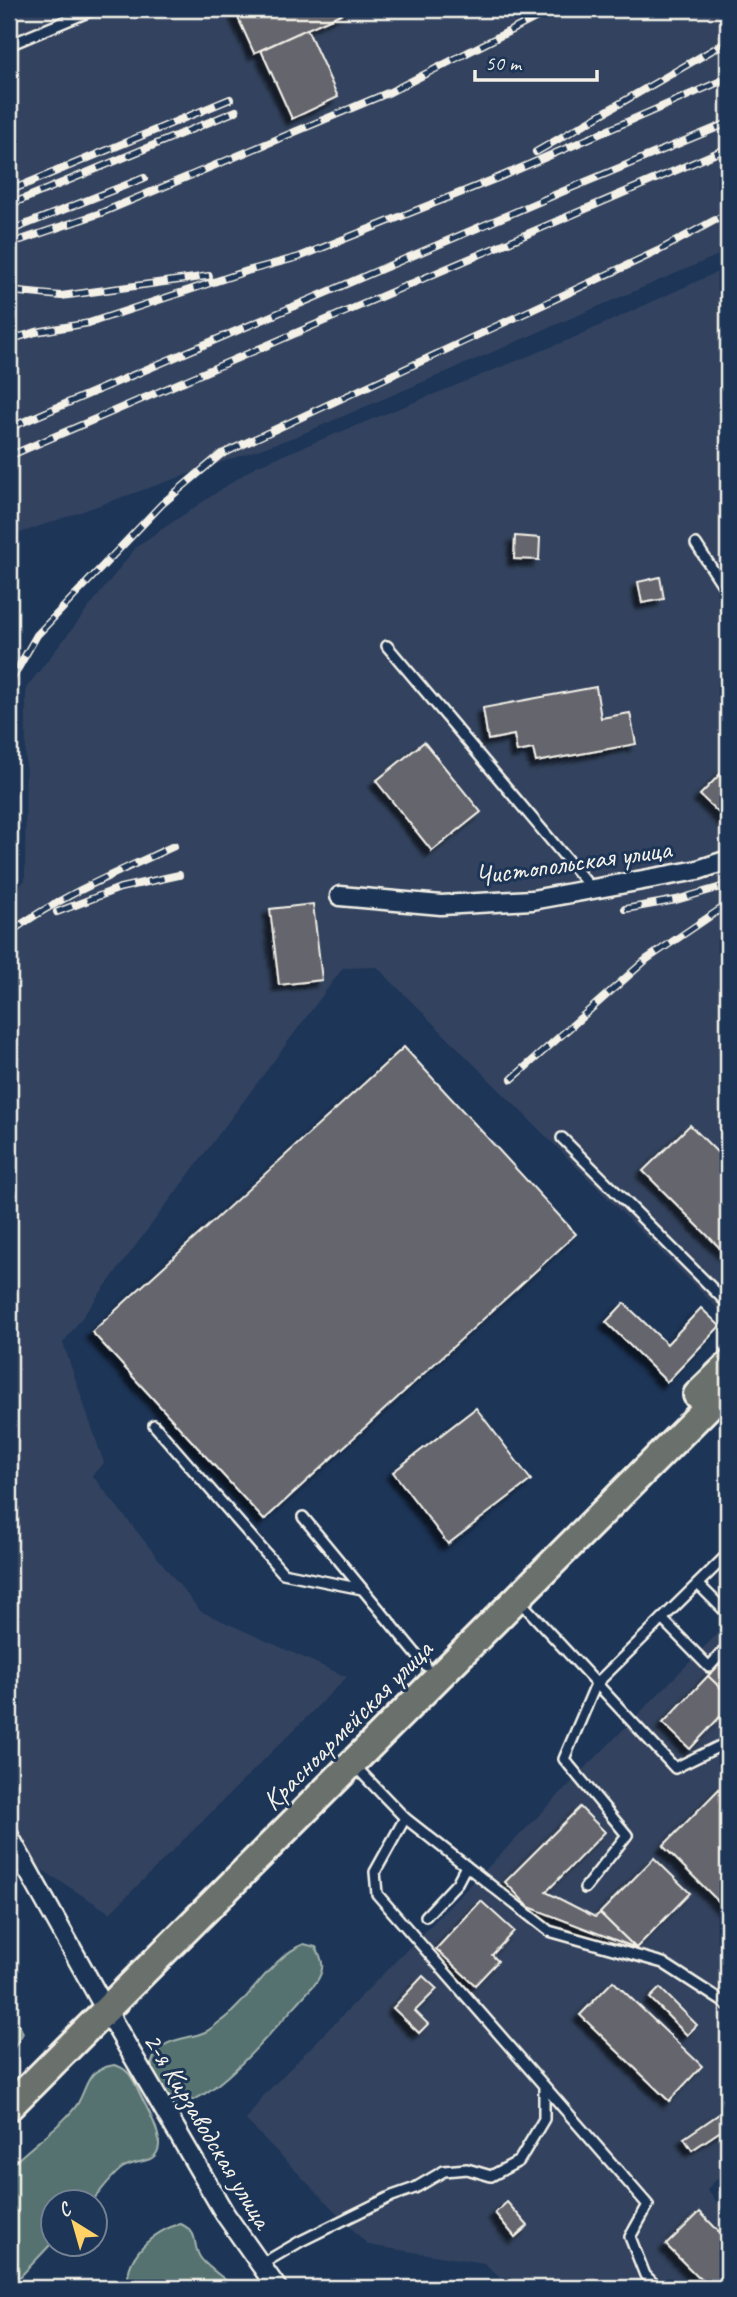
<svg xmlns="http://www.w3.org/2000/svg" width="737" height="2297" viewBox="0 0 737 2297" font-family="Caveat,sans-serif">
	<defs>
		<filter id="shadow"><feDropShadow dx="-6" dy="6" stdDeviation="2" flood-color="#0009"/></filter>
	</defs>
	<rect width="100%" height="100%" fill="#1d3557"/>
	<filter id="ink" filterUnits="userSpaceOnUse"><feTurbulence type="fractalNoise" baseFrequency=".0143" numOctaves="2"/><feDisplacementMap in="SourceGraphic" scale="14" xChannelSelector="R" yChannelSelector="G"/><feConvolveMatrix kernelMatrix="1 2 1 2 8 2 1 2 1" color-interpolation-filters="sRGB"/></filter>
	<g filter="url(#ink)">
		<!-- built -->
		<g fill="#33435e">
			<path d="M9,9H728V251L297,436L9,537Z"/>
			<path d="M728,267V1319L377,967L343,968L63,1343L104,1463L92,1475L200,1611L347,1677L110,1913L9,1849V898L25,880L26,688L137,546L256,466L573,338Z"/>
			<path d="M728,1623V2167L707,2190L728,2215V2288H512L484,2263L368,2245L246,2120L264,2095Z"/>
		</g>
		<!-- green -->
		<g fill="#557270" stroke="#a4b2ac" stroke-width="2">
			<path d="M304,1944L316,1947C324,1962 325,1970 315,1984C290,2010 215,2104 180,2103C170,2103 162,2090 157,2083C152,2074 149,2067 154,2057C163,2037 188,2040 205,2032C210,2030 214,2026 218,2023C250,2002 270,1957 304,1944Z"/>
			<path d="M9,2021L19,2025L23,2033L9,2056Z"/>
			<path d="M114,2065C130,2068 134,2082 141,2096C148,2111 172,2148 150,2159C142,2162 132,2163 124,2167C112,2174 101,2192 91,2202H52V2243L18,2279L14,2288H9V2168C26,2149 67,2122 78,2103C89,2083 86,2070 114,2065Z"/>
			<path d="M181,2224C201,2234 191,2243 200,2257C205,2266 226,2279 235,2288H129C122,2259 154,2229 181,2224Z"/>
		</g>
		<!-- building -->
		<g fill="#65656e" stroke="#f4f1e8" stroke-width="2" filter="url(#shadow)">
			<path d="M234,9H352L254,53Z"/>
			<path d="M307,29L338,97L292,119L261,50Z"/>
			<path d="M515,536L540,538L539,560L514,559Z"/>
			<path d="M660,577L664,599L642,603L638,582Z"/>
			<path d="M596,687L601,718L630,713L636,744L536,762L533,749L517,752L514,735L488,740L483,708Z"/>
			<path d="M424,742L481,812L432,851L376,781Z"/>
			<path d="M726,768L728,770V822L700,795Z"/>
			<path d="M313,904L322,980L279,985L270,909Z"/>
			<path d="M404,1047L576,1234L264,1520L92,1332Z"/>
			<path d="M690,1125L728,1163V1256L643,1171Z"/>
			<path d="M624,1303L667,1344L701,1308L720,1326L667,1382L606,1322Z"/>
			<path d="M476,1408L531,1480L448,1544L393,1472Z"/>
			<path d="M728,1655V1695L708,1676Z"/>
			<path d="M708,1676L728,1695V1708L690,1749L663,1723Z"/>
			<path d="M724,1784L728,1788V1911L663,1846Z"/>
			<path d="M580,1807L605,1832L546,1892L595,1917L600,1913L636,1948L529,1907L505,1882Z"/>
			<path d="M654,1858L690,1893L636,1948L600,1913Z"/>
			<path d="M481,1901L514,1931L492,1955L498,1961L475,1985L436,1949Z"/>
			<path d="M423,1976L437,1989L415,2011L428,2024L419,2033L393,2008Z"/>
			<path d="M613,1981L702,2066L669,2101L580,2015Z"/>
			<path d="M660,1988L697,2025L687,2035L650,1998Z"/>
			<path d="M728,2108V2126L692,2150L684,2138Z"/>
			<path d="M507,2202L528,2226L515,2237L495,2213Z"/>
			<path d="M700,2212L728,2241V2288H709L666,2245Z"/>
		</g>
		<g fill="none" stroke-linecap="round" stroke-linejoin="round">
			<!-- lane casing -->
			<g stroke="#f4f1e8" stroke-width="14">
				<g id="lane">
					<path d="M9,45L95,9"/>
					<path d="M696,544L728,593"/>
					<path d="M387,646L592,889"/>
					<path d="M562,1138L728,1304"/>
					<path d="M154,1425L283,1573L362,1589"/>
					<path d="M303,1517L426,1666"/>
					<path d="M698,1584L728,1614"/>
					<path d="M519,1600L675,1768L728,1742"/>
					<path d="M662,1619L709,1667L728,1646"/>
					<path d="M354,1765L405,1818L549,1931L663,1963L728,2005"/>
					<path d="M405,1818L375,1872L377,1894L648,2205L630,2237L645,2275L658,2288"/>
					<path d="M585,1888L627,1835L564,1759L596,1684L728,1554"/>
					<path d="M426,1916L457,1883L466,1866"/>
					<path d="M260,2265L301,2241L392,2196L415,2188L444,2171L467,2169L491,2176L519,2161L544,2119V2087"/>
				</g>
			</g>
			<!-- street casing -->
			<g stroke="#f4f1e8" stroke-width="23">
				<g id="street">
					<path d="M340,896L441,905L532,900L698,870L728,860"/>
					<path d="M9,1836L98,1996L225,2214L277,2288"/>
				</g>
			</g>
			<!-- primary casing -->
			<g stroke="#f4f1e8" stroke-width="32">
				<g id="primary">
					<path d="M697,1395L728,1365"/>
					<path d="M9,2107L728,1387"/>
				</g>
			</g>
			<!-- lane -->
			<use href="#lane" stroke="#1d3557" stroke-width="9"/>
			<!-- street -->
			<use href="#street" stroke="#1d3557" stroke-width="18"/>
			<!-- primary -->
			<use href="#primary" stroke="#6a716d" stroke-width="26"/>
			<!-- rail casing -->
			<g stroke="#f4f1e8" stroke-width="8">
				<g id="rail">
					<path d="M536,152L728,41"/>
					<path d="M9,191L230,99"/>
					<path d="M9,205L236,111"/>
					<path d="M9,231L144,178"/>
					<path d="M9,244L101,213L390,92L553,9"/>
					<path d="M9,291L61,296L209,276"/>
					<path d="M9,340L36,332L89,323L247,271L299,257L500,177L728,78"/>
					<path d="M9,428L571,188L728,123"/>
					<path d="M9,456L728,148"/>
					<path d="M9,684L37,635L162,504L220,455L658,251L728,213"/>
					<path d="M625,909L676,900L728,885"/>
					<path d="M57,912L120,888L179,875"/>
					<path d="M9,933C60,896 118,872 174,846"/>
					<path d="M512,1079L647,959L728,904"/>
				</g>
			</g>
			<!-- rail -->
			<use href="#rail" stroke="#1d3557" stroke-width="5" stroke-dasharray="16" stroke-linecap="butt"/>
		</g>
	</g>
	<g text-anchor="middle" dominant-baseline="central" stroke-width="6" stroke-linejoin="round" paint-order="stroke">
		<!-- street labels -->
		<g font-size="28" fill="#f4f1e8" stroke="#1d3557">
			<text transform="translate(573 862) rotate(-8)">Чистопольская улица</text>
			<text transform="translate(347 1725) rotate(-45)">Красноармейская улица</text>
			<text transform="translate(208 2130) rotate(59)">2-я Кирзаводская улица</text>
		</g>
	</g>
	<!-- margin -->
	<rect width="737" height="2297" fill="none" stroke="#1d3557" stroke-width="35"/>
	<rect x="18" y="18" width="702" height="2262" fill="none" stroke="#f4f1e8" stroke-width="2.5" filter="url(#ink)"/>
	<!-- north arrow -->
	<g transform="translate(74 2223) rotate(323)"><circle r="33" fill="#1d3557" stroke="#738091" stroke-width="2"/>
	<path d="M0-5L12 26L0 18L-12 26Z" fill="#ffd166"/>
	<text y="-10" font-size="19" font-weight="bold" text-anchor="middle" fill="#f4f1e8">С</text>
	</g>
	<!-- scale -->
	<path d="M475 70v10h122v-10" fill="none" stroke="#f4f1e8" stroke-width="3.5"/>
	<text x="485" y="70" font-size="21" fill="#f4f1e8" stroke="#1d3557" stroke-width="5" paint-order="stroke">50 m</text>
</svg>
